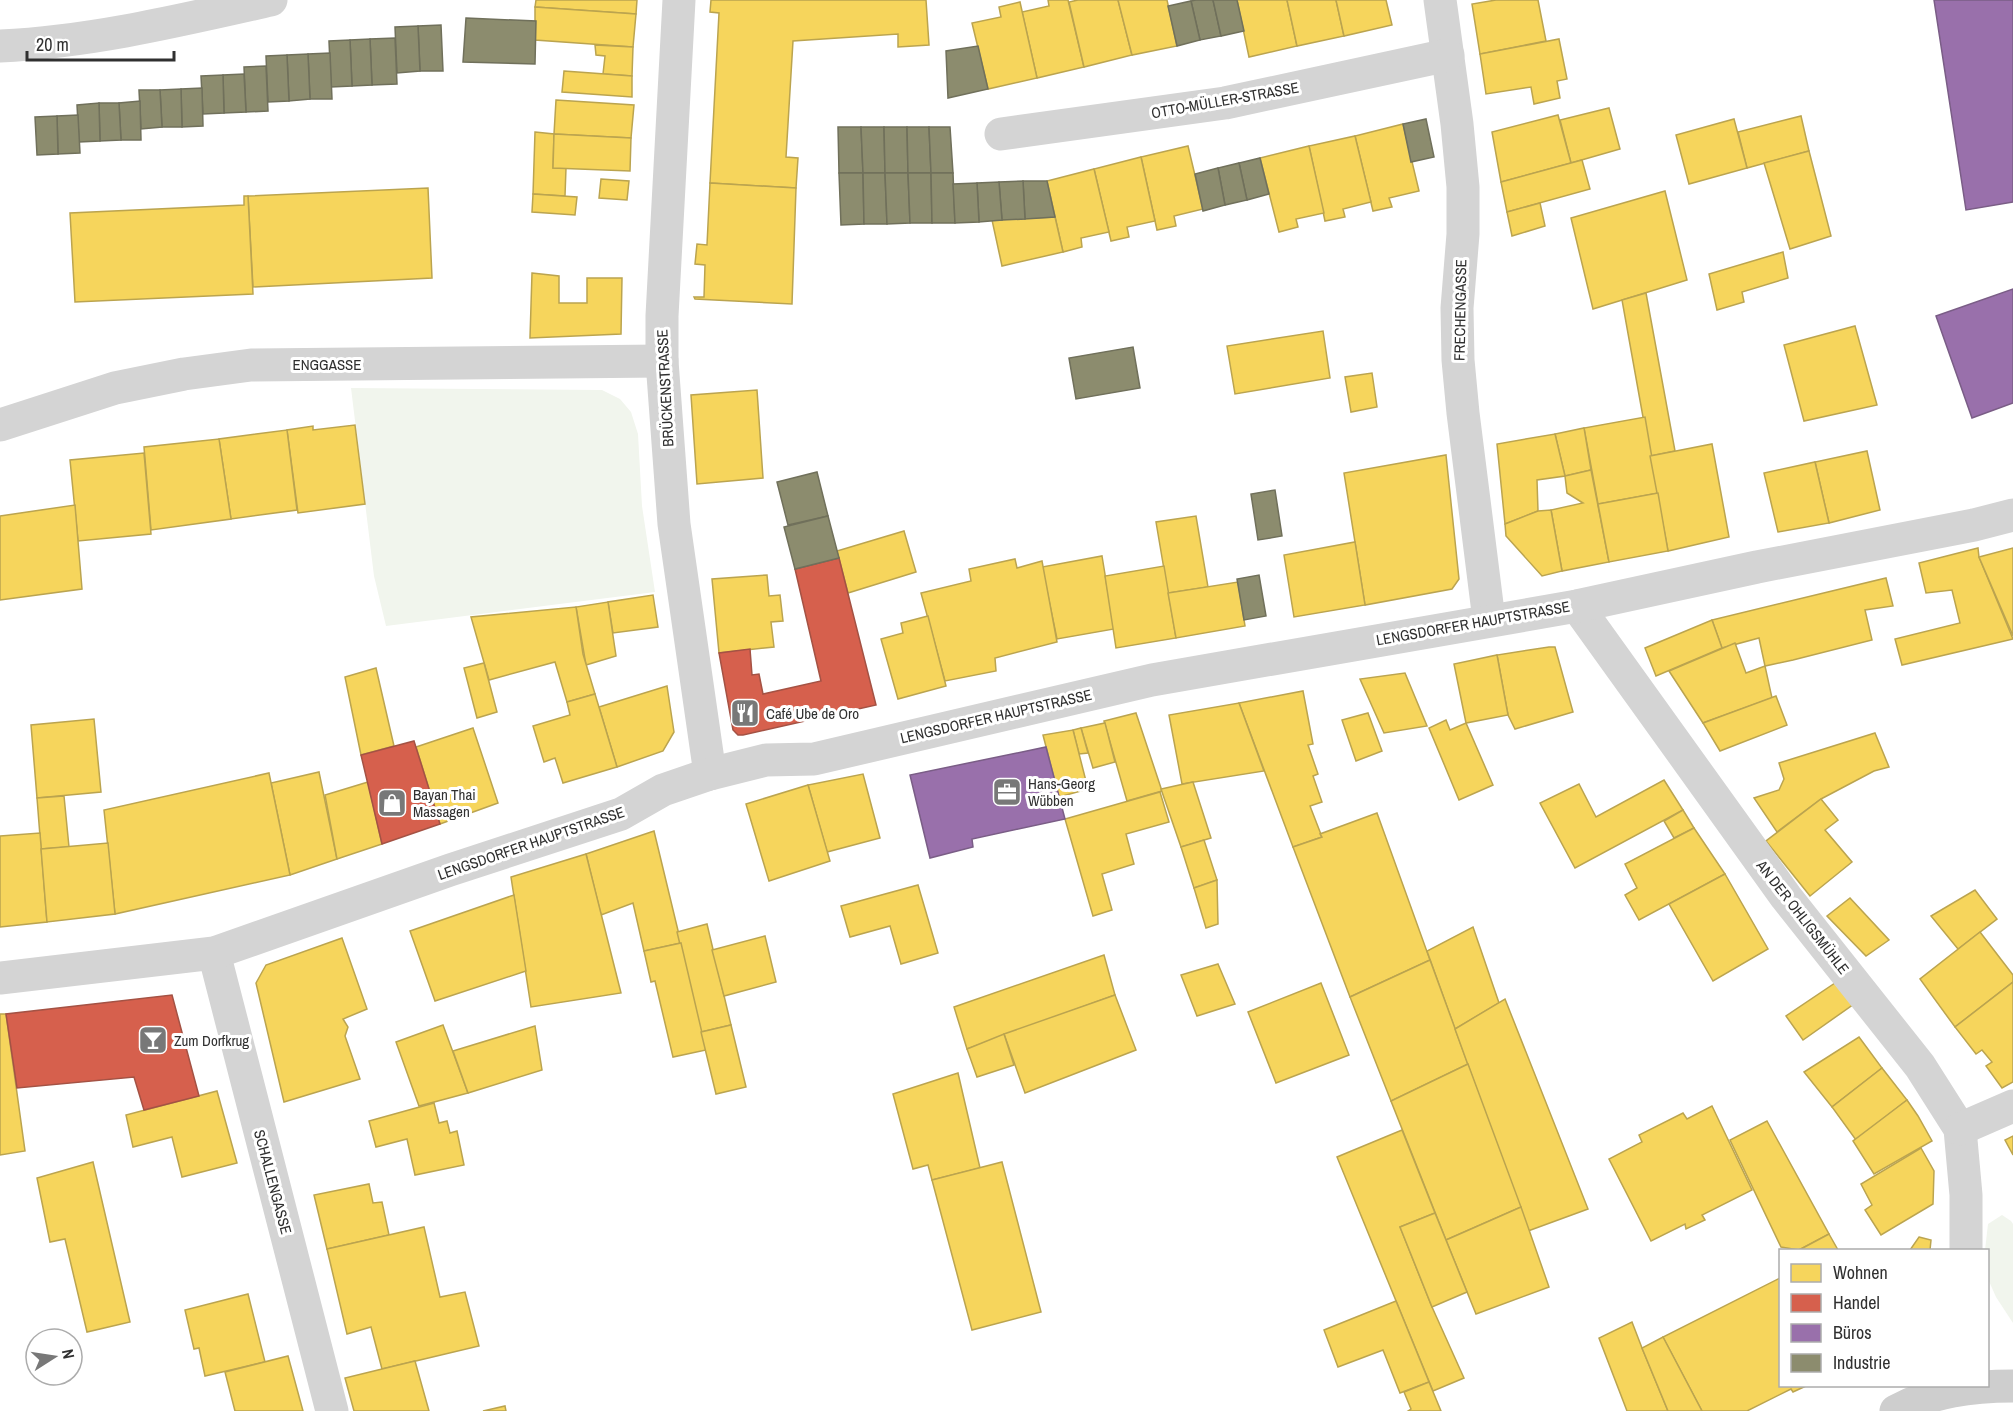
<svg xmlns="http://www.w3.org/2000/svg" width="2013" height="1411" viewBox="0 0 2013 1411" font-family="'Archivo Narrow',sans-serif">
	<rect width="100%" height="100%" fill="#fff"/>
	<!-- green -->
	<g fill="#f1f5ed">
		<path d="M351,388L602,390L620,399L631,412L638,434L642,506L655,592L386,626L374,576Z"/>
		<path d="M2002,1215L2011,1221L2013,1224V1323L1996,1297L1988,1279V1250H1985L1988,1224Z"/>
	</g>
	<!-- homes -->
	<g fill="#f6d55c" stroke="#bba44f" stroke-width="1.5">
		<path d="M536,0H637L636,14L535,7Z"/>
		<path d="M711,0H926L929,45L898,47V34L793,41L786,157L798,158L796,188L710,183L719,13L710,12Z"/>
		<path d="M1048,0H1068L1084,67L1037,78L1022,12L1049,6Z"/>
		<path d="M1078,0H1118L1132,55L1084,67L1069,2Z"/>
		<path d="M1118,0H1167L1177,46L1132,55Z"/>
		<path d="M1237,0H1287L1297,46L1249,57Z"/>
		<path d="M1287,0H1336L1344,36L1297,46Z"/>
		<path d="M1336,0H1386L1392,25L1344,36Z"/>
		<path d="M1496,0H1538L1546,41L1480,54L1472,4Z"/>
		<path d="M1020,2L1037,78L988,89L972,23L1001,17L999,7Z"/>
		<path d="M535,7L636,14L633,47L535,40Z"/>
		<path d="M1559,39L1567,79L1557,81L1560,98L1534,104L1531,87L1486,94L1480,54Z"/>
		<path d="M595,45L633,47L632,76L603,74L605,56L596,55Z"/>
		<path d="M564,71L632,76V97L562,92Z"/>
		<path d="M556,100L634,105L631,138L554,134Z"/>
		<path d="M1609,108L1620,149L1571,163L1560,120Z"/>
		<path d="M1558,115L1571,163L1501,182L1492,132Z"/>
		<path d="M1801,116L1809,151L1747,168L1738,132Z"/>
		<path d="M1734,119L1747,168L1689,184L1676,135Z"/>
		<path d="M1403,124L1419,191L1389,198L1392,207L1373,211L1355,136Z"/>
		<path d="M535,132L554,134L553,168H566L565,196L533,194Z"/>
		<path d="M554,134L631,138L630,171L553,168Z"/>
		<path d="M1355,136L1371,202L1343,209L1345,217L1325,221L1309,146Z"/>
		<path d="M1188,146L1203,209L1174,216L1176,226L1157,230L1141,157Z"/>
		<path d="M1309,146L1324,213L1296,219L1298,227L1279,232L1260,158Z"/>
		<path d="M1809,151L1831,236L1790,249L1764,163Z"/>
		<path d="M1141,157L1155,221L1127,227L1129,237L1111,241L1094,169Z"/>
		<path d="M1582,160L1590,189L1507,212L1501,182Z"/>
		<path d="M1094,169L1109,232L1081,238L1082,247L1063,252L1047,181Z"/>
		<path d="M601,179L629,181L627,200L599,198Z"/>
		<path d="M710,183L796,188L792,304L695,299L694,297H704L705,265L695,264L697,244L707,245Z"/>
		<path d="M428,188L432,278L253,287L248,196Z"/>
		<path d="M1665,191L1687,280L1593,309L1571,218Z"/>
		<path d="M533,194L577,197L575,215L532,212Z"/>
		<path d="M244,196H248L253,294L75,302L70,213L244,205Z"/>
		<path d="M1540,203L1545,226L1512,236L1507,212Z"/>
		<path d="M1055,217L1063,252L1002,266L992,220Z"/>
		<path d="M1783,252L1788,278L1742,292L1744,302L1717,310L1709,274Z"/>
		<path d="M532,273L559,276V303H587V278H622L621,334L530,338Z"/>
		<path d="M1646,293L1675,451L1650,456L1622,300Z"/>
		<path d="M1855,326L1877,405L1804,421L1784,345Z"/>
		<path d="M1323,331L1330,378L1235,394L1227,346Z"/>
		<path d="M1372,373L1377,407L1351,412L1345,377Z"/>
		<path d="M757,390L763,478L697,484L691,395Z"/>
		<path d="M1645,417L1658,493L1598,504L1584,428Z"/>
		<path d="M355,425L365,504L298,513L287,430L313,426V430Z"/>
		<path d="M1584,428L1591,470L1565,476L1555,434Z"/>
		<path d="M287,430L297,510L231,519L219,439Z"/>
		<path d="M1555,434L1565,476L1537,480L1538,511L1505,524L1497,444Z"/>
		<path d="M219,439L231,519L151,530L144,447Z"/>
		<path d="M1712,444L1729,537L1668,551L1650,456Z"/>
		<path d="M1867,451L1880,510L1829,523L1815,462Z"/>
		<path d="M144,453L151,534L78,541L70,460Z"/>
		<path d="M1446,455L1459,579L1452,589L1365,605L1344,473Z"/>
		<path d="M1815,462L1829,523L1778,532L1764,473Z"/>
		<path d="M1591,470L1609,562L1562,571L1551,510L1583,503L1567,493L1565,476Z"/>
		<path d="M1658,493L1668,551L1609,562L1598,504Z"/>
		<path d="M75,505L82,589L0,600V516Z"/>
		<path d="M1551,510L1562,571L1542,576L1506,536L1505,524L1538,511Z"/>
		<path d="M1196,516L1208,587L1168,593L1156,522Z"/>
		<path d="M904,531L916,572L848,593L837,551Z"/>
		<path d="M1355,542L1365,605L1294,617L1284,555Z"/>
		<path d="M1978,548L1979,557L2013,639L1902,665L1895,639L1960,623L1952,590L1926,593L1919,563Z"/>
		<path d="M2013,548V636L1979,557Z"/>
		<path d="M1102,556L1114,629L1057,639L1042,567Z"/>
		<path d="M1015,559L1017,568L1042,561L1057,642L995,658L996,671L945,681L921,593L971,581L969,569Z"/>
		<path d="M1164,566L1176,638L1116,648L1105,576Z"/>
		<path d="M767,575L769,596L780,595L783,621L771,622L774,647L719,653L712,579Z"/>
		<path d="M1886,578L1893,606L1865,610L1872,640L1793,660L1765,666L1759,638L1722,648L1712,620Z"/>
		<path d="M1238,582L1245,626L1176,638L1168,593Z"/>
		<path d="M653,595L658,627L613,633L608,602Z"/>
		<path d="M608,602L616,656L586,665L576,607Z"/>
		<path d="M576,607L583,654L595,694L567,702L555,662L489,680L471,617Z"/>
		<path d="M928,616L946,686L898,699L881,639L903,633L901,623Z"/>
		<path d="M1712,620L1722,648L1656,676L1645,648Z"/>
		<path d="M1735,643L1746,673L1765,666L1772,698L1703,723L1669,671Z"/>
		<path d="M1549,647H1555L1573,712L1515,729L1508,715L1497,655Z"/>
		<path d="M1497,655L1508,715L1466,723L1454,664Z"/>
		<path d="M484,663L497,712L477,718L464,668Z"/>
		<path d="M376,668L394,746L361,755L345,677Z"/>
		<path d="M1405,673L1427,726L1384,733L1360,679Z"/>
		<path d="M667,686L674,732L663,751L617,767L599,707Z"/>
		<path d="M1303,691L1313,744L1308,745L1318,774L1313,776L1322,802L1310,806L1322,837L1293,847L1239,703Z"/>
		<path d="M595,694L617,767L563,783L555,758L544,762L533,726L570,715L567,702Z"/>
		<path d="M1776,696L1787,725L1720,751L1703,723Z"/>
		<path d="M1239,703L1264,771L1182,784L1169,715Z"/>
		<path d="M1136,713L1162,791L1127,801L1104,721Z"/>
		<path d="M1368,713L1382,751L1356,761L1342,720Z"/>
		<path d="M94,719L101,792L37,798L31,725Z"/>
		<path d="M1446,720L1450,730L1466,723L1493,785L1459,800L1429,728Z"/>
		<path d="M1105,723L1115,762L1093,768L1081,728Z"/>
		<path d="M473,728L498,803L440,824L416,747Z"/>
		<path d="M1081,728L1088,753L1079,754L1073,730Z"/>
		<path d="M1073,730L1088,789L1059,797L1043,735Z"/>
		<path d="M1875,733L1889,767L1874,771L1821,799L1777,832L1754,798L1779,790L1784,779L1779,763Z"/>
		<path d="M319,772L337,859L290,875L271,783Z"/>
		<path d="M269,773L290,875L115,914L104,810Z"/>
		<path d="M863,774L880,838L827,852L808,785Z"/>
		<path d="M1664,780L1683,810L1575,868L1540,803L1579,784L1596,817Z"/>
		<path d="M368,782L382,844L337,859L325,795Z"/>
		<path d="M1193,782L1211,838L1181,847L1161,789Z"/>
		<path d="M808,785L830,861L769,881L746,804Z"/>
		<path d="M1160,792L1169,822L1126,834L1134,864L1102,874L1112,910L1093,916L1065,819Z"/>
		<path d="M64,796L69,847L41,849L37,798Z"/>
		<path d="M1821,799L1838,820L1825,830L1852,862L1810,896L1766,841Z"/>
		<path d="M1683,810L1694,828L1674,838L1664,821Z"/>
		<path d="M1377,813L1430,960L1350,997L1293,847L1322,837L1320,834Z"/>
		<path d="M1694,828L1725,874L1639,920L1625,895L1637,888L1625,864Z"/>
		<path d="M654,831L681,943L644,951L633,903L601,915L586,854Z"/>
		<path d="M40,833L47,922L0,927V836Z"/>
		<path d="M1204,840L1217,880L1194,888L1181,847Z"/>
		<path d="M108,843L115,914L47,922L41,849Z"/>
		<path d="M586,854L621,993L531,1007L511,877Z"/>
		<path d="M1725,874L1768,949L1713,981L1669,904Z"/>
		<path d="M1217,880L1218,924L1206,928L1194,888Z"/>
		<path d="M918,885L938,953L901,964L890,926L850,937L841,906Z"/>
		<path d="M1975,890L1997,919L1958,949L1931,916Z"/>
		<path d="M514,895L526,971L435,1001L410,931Z"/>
		<path d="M1850,898L1889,940L1866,956L1827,916Z"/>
		<path d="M707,924L731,1025L701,1032L677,932Z"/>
		<path d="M1473,927L1499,1003L1455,1029L1427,951Z"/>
		<path d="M1980,932L2013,975V982L1955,1027L1920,979Z"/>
		<path d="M765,936L776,982L724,996L712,950Z"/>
		<path d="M342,938L367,1009L343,1019L348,1027L345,1036L360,1079L284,1102L256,983L266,965Z"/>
		<path d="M681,943L706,1050L673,1057L655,981L651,982L644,951Z"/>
		<path d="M1104,955L1115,995L967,1049L954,1007Z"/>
		<path d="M1430,960L1468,1064L1391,1101L1350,997Z"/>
		<path d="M1218,964L1235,1004L1197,1016L1181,975Z"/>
		<path d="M1838,981L1854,1004L1803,1040L1786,1016Z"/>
		<path d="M2013,982V1082L2002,1088L1986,1066L1992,1062L1982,1050L1976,1054L1955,1027Z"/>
		<path d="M1321,983L1349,1055L1276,1083L1248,1012Z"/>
		<path d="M1115,995L1136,1050L1025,1093L1004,1034Z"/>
		<path d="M1505,999L1588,1209L1528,1231L1455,1029Z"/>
		<path d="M0,1014H6L25,1151L0,1155Z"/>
		<path d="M443,1025L468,1093L419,1106L396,1042Z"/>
		<path d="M731,1025L746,1087L716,1094L701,1032Z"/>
		<path d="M535,1026L542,1070L468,1093L453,1051Z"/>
		<path d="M1004,1034L1014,1065L977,1077L967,1049Z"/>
		<path d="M1859,1037L1882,1068L1832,1107L1804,1072Z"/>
		<path d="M1468,1064L1521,1207L1446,1240L1391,1101Z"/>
		<path d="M1882,1068L1907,1100L1856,1140L1832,1107Z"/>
		<path d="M958,1073L980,1168L932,1180L928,1165L913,1169L893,1094Z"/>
		<path d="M217,1091L237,1163L182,1177L172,1137L133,1147L126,1115Z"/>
		<path d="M1907,1100L1918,1116L1932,1141L1874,1174L1853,1141Z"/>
		<path d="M434,1103L439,1123L447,1121L450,1133L457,1131L464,1165L415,1175L407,1139L376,1147L369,1121Z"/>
		<path d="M1712,1106L1752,1190L1702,1215L1705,1220L1686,1229L1685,1224L1651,1241L1609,1159L1642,1142L1639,1135L1683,1113L1687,1119Z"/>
		<path d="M1767,1121L1829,1234L1799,1250L1781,1247L1730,1140Z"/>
		<path d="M1402,1130L1435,1213L1400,1227L1432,1307L1464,1378L1433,1391L1337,1157Z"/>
		<path d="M2013,1136V1155L2005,1140Z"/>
		<path d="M1921,1148L1934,1171L1933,1204L1881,1235L1865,1210L1872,1205L1861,1184Z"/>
		<path d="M93,1162L130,1322L87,1332L65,1239L50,1242L37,1178Z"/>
		<path d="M1002,1162L1041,1312L972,1330L932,1180Z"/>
		<path d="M369,1184L373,1203L382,1202L389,1235L327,1249L314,1195Z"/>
		<path d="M1521,1207L1549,1287L1476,1314L1446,1240Z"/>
		<path d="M1435,1213L1467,1292L1432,1307L1400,1227Z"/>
		<path d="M424,1227L440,1297L465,1292L479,1346L382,1369L371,1327L347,1334L327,1249Z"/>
		<path d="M1829,1234L1838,1250H1799Z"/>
		<path d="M1919,1237L1931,1240L1930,1250H1910Z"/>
		<path d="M1780,1278V1386H1806L1793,1392L1791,1389L1747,1411H1702L1663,1337Z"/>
		<path d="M248,1294L265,1362L205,1376L199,1348L194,1349L185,1310Z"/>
		<path d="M1396,1301L1429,1382L1400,1393L1383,1350L1338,1367L1324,1330Z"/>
		<path d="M1632,1322L1642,1348L1668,1411H1627L1599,1338Z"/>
		<path d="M1663,1337L1702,1411H1668L1642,1348Z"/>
		<path d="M288,1356L303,1411H235L225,1372Z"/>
		<path d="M415,1361L429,1411H354L345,1378Z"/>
		<path d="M1429,1382L1441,1411H1408L1411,1409L1404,1392Z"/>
		<path d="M505,1406L506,1411H483Z"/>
	</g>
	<!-- shops -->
	<g fill="#d6604d" stroke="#a45244" stroke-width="1.5">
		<path d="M839,558L876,705L743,735H738L733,730L719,653L750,649L752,675L759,674L763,694L821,681L795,569Z"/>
		<path d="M414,741L440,824L382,844L361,755Z"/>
		<path d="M172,995L199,1096L144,1110L134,1077L17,1088L6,1014Z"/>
	</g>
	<!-- offices -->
	<g fill="#9970ab" stroke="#7a5d86" stroke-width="1.5">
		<path d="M1934,0H2013V202L1966,210Z"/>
		<path d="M2013,289V403L1972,418L1936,316Z"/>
		<path d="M1046,747L1065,819L972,839L973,847L930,858L910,775Z"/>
	</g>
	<!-- industry -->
	<g fill="#8c8c6e" stroke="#70705b" stroke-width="1.5">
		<path d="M1196,0H1213L1221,36L1200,40L1191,1Z"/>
		<path d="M1213,0H1237L1244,31L1221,36Z"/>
		<path d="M1191,1L1200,40L1177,46L1168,6Z"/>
		<path d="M466,18L536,21L535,64L463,62Z"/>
		<path d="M441,25L443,71H420L418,26Z"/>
		<path d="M418,26L420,71L397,73L395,27Z"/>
		<path d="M395,38L397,84L372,85L370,39Z"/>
		<path d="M370,39L372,85L352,86L350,40Z"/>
		<path d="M350,40L352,86L331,87L329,41Z"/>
		<path d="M978,46L988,89L948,98L946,51Z"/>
		<path d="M330,53L332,99H310L308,54Z"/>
		<path d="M308,54L310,99L289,101L287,55Z"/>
		<path d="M287,55L289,101L268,102L266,56Z"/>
		<path d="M266,66L268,111L246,112L244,67Z"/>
		<path d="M244,74L246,112L224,113L223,75Z"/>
		<path d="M223,75L224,113L203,114L201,76Z"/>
		<path d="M202,88L203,126L182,127L181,89Z"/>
		<path d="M181,89L182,127H162L160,90Z"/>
		<path d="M139,90H160L162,127L141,129Z"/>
		<path d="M140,101L141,140H121L119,103Z"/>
		<path d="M99,103H119L121,140L100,141Z"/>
		<path d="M99,103L100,141L79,142L77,105Z"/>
		<path d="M78,115L80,153L58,154L57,116Z"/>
		<path d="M57,116L58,154L37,155L35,117Z"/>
		<path d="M1426,119L1434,157L1411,162L1403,124Z"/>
		<path d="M838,127H861L863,173H839Z"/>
		<path d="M861,127H884L885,173H863Z"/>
		<path d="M884,127H907L908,173H885Z"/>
		<path d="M907,127H929L931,173H908Z"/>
		<path d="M929,127H950L953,173H931Z"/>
		<path d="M1260,158L1269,194L1247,200L1239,163Z"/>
		<path d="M1239,163L1247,200L1225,205L1218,168Z"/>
		<path d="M1218,168L1225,205L1203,211L1195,174Z"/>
		<path d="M839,173H863L864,224L841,225Z"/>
		<path d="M863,173H885L887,224H864Z"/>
		<path d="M885,173H908L910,223L887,224Z"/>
		<path d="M908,173H931L932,223H910Z"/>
		<path d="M931,173H953L955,223H932Z"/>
		<path d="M1023,181H1047L1055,217L1025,219Z"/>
		<path d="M1023,181L1025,219L1002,220L999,182Z"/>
		<path d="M999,182L1002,220L979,222L977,183Z"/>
		<path d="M977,183L979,222L955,223L953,184Z"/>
		<path d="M1133,347L1140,388L1076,399L1069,358Z"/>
		<path d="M817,472L828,516L788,525L777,482Z"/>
		<path d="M1275,490L1282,536L1258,540L1251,494Z"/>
		<path d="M828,516L839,558L795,569L784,527Z"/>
		<path d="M1259,575L1266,616L1244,620L1237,579Z"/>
	</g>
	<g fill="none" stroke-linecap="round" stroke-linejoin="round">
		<!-- street -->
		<g stroke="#d4d4d4" stroke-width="33">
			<path d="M679,0L662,316V361L674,524L710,774"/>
			<path d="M1440,0L1457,124L1463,187V234L1457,308L1458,360L1463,413L1489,620"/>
			<path d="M0,46C91,42 182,20 271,0"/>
			<path d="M1001,134L1225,103L1448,55"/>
			<path d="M0,425L115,388L184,374L251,365L662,361"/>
			<path d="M1577,606L1786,897L1920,1066L1960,1129L1966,1195V1250"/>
			<path d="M214,953L332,1411"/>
			<path d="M0,978L214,953L450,870L621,814L663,790L710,774L766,760L814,759L1152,680L1577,606L1757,567L1974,525L2013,515"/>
			<path d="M1960,1129L2013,1106"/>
		</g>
		<!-- secondary -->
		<path stroke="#cecece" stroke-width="33" d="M1896,1411C1933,1391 1971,1386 2013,1386"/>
	</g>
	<!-- icons -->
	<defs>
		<g id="restaurant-square" transform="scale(1.5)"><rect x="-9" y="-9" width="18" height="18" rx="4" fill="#787878" stroke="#fff"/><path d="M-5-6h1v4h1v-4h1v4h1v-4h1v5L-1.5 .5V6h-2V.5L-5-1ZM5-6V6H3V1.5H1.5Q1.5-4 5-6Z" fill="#fff"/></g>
		<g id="office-square" transform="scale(1.5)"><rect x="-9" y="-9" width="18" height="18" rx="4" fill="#787878" stroke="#fff"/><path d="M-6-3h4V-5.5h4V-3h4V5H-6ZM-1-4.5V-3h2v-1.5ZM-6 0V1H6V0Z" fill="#fff"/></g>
		<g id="shop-square" transform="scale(1.5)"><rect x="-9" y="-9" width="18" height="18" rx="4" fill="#787878" stroke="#fff"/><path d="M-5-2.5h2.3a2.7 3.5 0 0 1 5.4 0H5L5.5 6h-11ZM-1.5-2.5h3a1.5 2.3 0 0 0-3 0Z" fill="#fff"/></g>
		<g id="bar-square" transform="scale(1.5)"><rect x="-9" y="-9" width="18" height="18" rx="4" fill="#787878" stroke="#fff"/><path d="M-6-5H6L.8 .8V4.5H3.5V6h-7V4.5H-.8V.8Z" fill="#fff"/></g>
	</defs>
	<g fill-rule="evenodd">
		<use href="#restaurant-square" x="745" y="713"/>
		<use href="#office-square" x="1007" y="792"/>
		<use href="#shop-square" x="392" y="803"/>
		<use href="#bar-square" x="153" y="1040"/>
	</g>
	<g text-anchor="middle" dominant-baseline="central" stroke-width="6" stroke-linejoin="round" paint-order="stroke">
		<!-- street labels -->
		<g font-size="15" fill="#303030" stroke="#fff">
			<text transform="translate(1225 100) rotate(-10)">OTTO-MÜLLER-STRASSE</text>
			<text transform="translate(1460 310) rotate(-89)">FRECHENGASSE</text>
			<text x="327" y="364">ENGGASSE</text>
			<text transform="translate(665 388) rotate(-93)">BRÜCKENSTRASSE</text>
			<text transform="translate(1473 623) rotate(-10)">LENGSDORFER HAUPTSTRASSE</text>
			<text transform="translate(996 716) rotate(-13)">LENGSDORFER HAUPTSTRASSE</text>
			<text transform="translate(531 843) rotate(-19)">LENGSDORFER HAUPTSTRASSE</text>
			<text transform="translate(1803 917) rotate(52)">AN DER OHLIGSMÜHLE</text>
			<text transform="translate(273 1182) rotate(75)">SCHALLENGASSE</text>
		</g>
		<!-- poi labels -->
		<g font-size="15" fill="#303030" stroke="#fff" text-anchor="start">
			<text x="766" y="713">Café Ube de Oro</text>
			<text x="1028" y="783">Hans-Georg<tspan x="1028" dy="17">Wübben</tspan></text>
			<text x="413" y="794">Bayan Thai<tspan x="413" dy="17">Massagen</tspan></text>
			<text x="174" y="1040">Zum Dorfkrug</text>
		</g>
	</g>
	<!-- legend -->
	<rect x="1779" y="1249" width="210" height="138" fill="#ffffff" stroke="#acacac" stroke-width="1.5"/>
	<rect x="1791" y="1264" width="30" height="18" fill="#f6d55c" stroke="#acacac" stroke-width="1.5"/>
	<text x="1833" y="1279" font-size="18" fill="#303030">Wohnen</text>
	<rect x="1791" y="1294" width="30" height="18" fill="#d6604d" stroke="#acacac" stroke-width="1.5"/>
	<text x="1833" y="1309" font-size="18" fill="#303030">Handel</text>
	<rect x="1791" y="1324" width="30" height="18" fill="#9970ab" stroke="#acacac" stroke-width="1.5"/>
	<text x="1833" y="1339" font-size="18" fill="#303030">Büros</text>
	<rect x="1791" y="1354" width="30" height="18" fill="#8c8c6e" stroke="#acacac" stroke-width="1.5"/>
	<text x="1833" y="1369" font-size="18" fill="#303030">Industrie</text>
	<!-- north arrow -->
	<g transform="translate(54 1357) rotate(78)"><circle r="28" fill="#ffffff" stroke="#acacac" stroke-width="1.5"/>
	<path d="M0-4.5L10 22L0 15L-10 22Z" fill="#787878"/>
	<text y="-9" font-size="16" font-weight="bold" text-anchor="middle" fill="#303030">N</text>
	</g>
	<!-- scale -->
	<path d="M27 51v9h147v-9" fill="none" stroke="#303030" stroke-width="3"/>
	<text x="36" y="51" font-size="18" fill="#303030" stroke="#ffffff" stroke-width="4.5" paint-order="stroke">20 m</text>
</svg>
